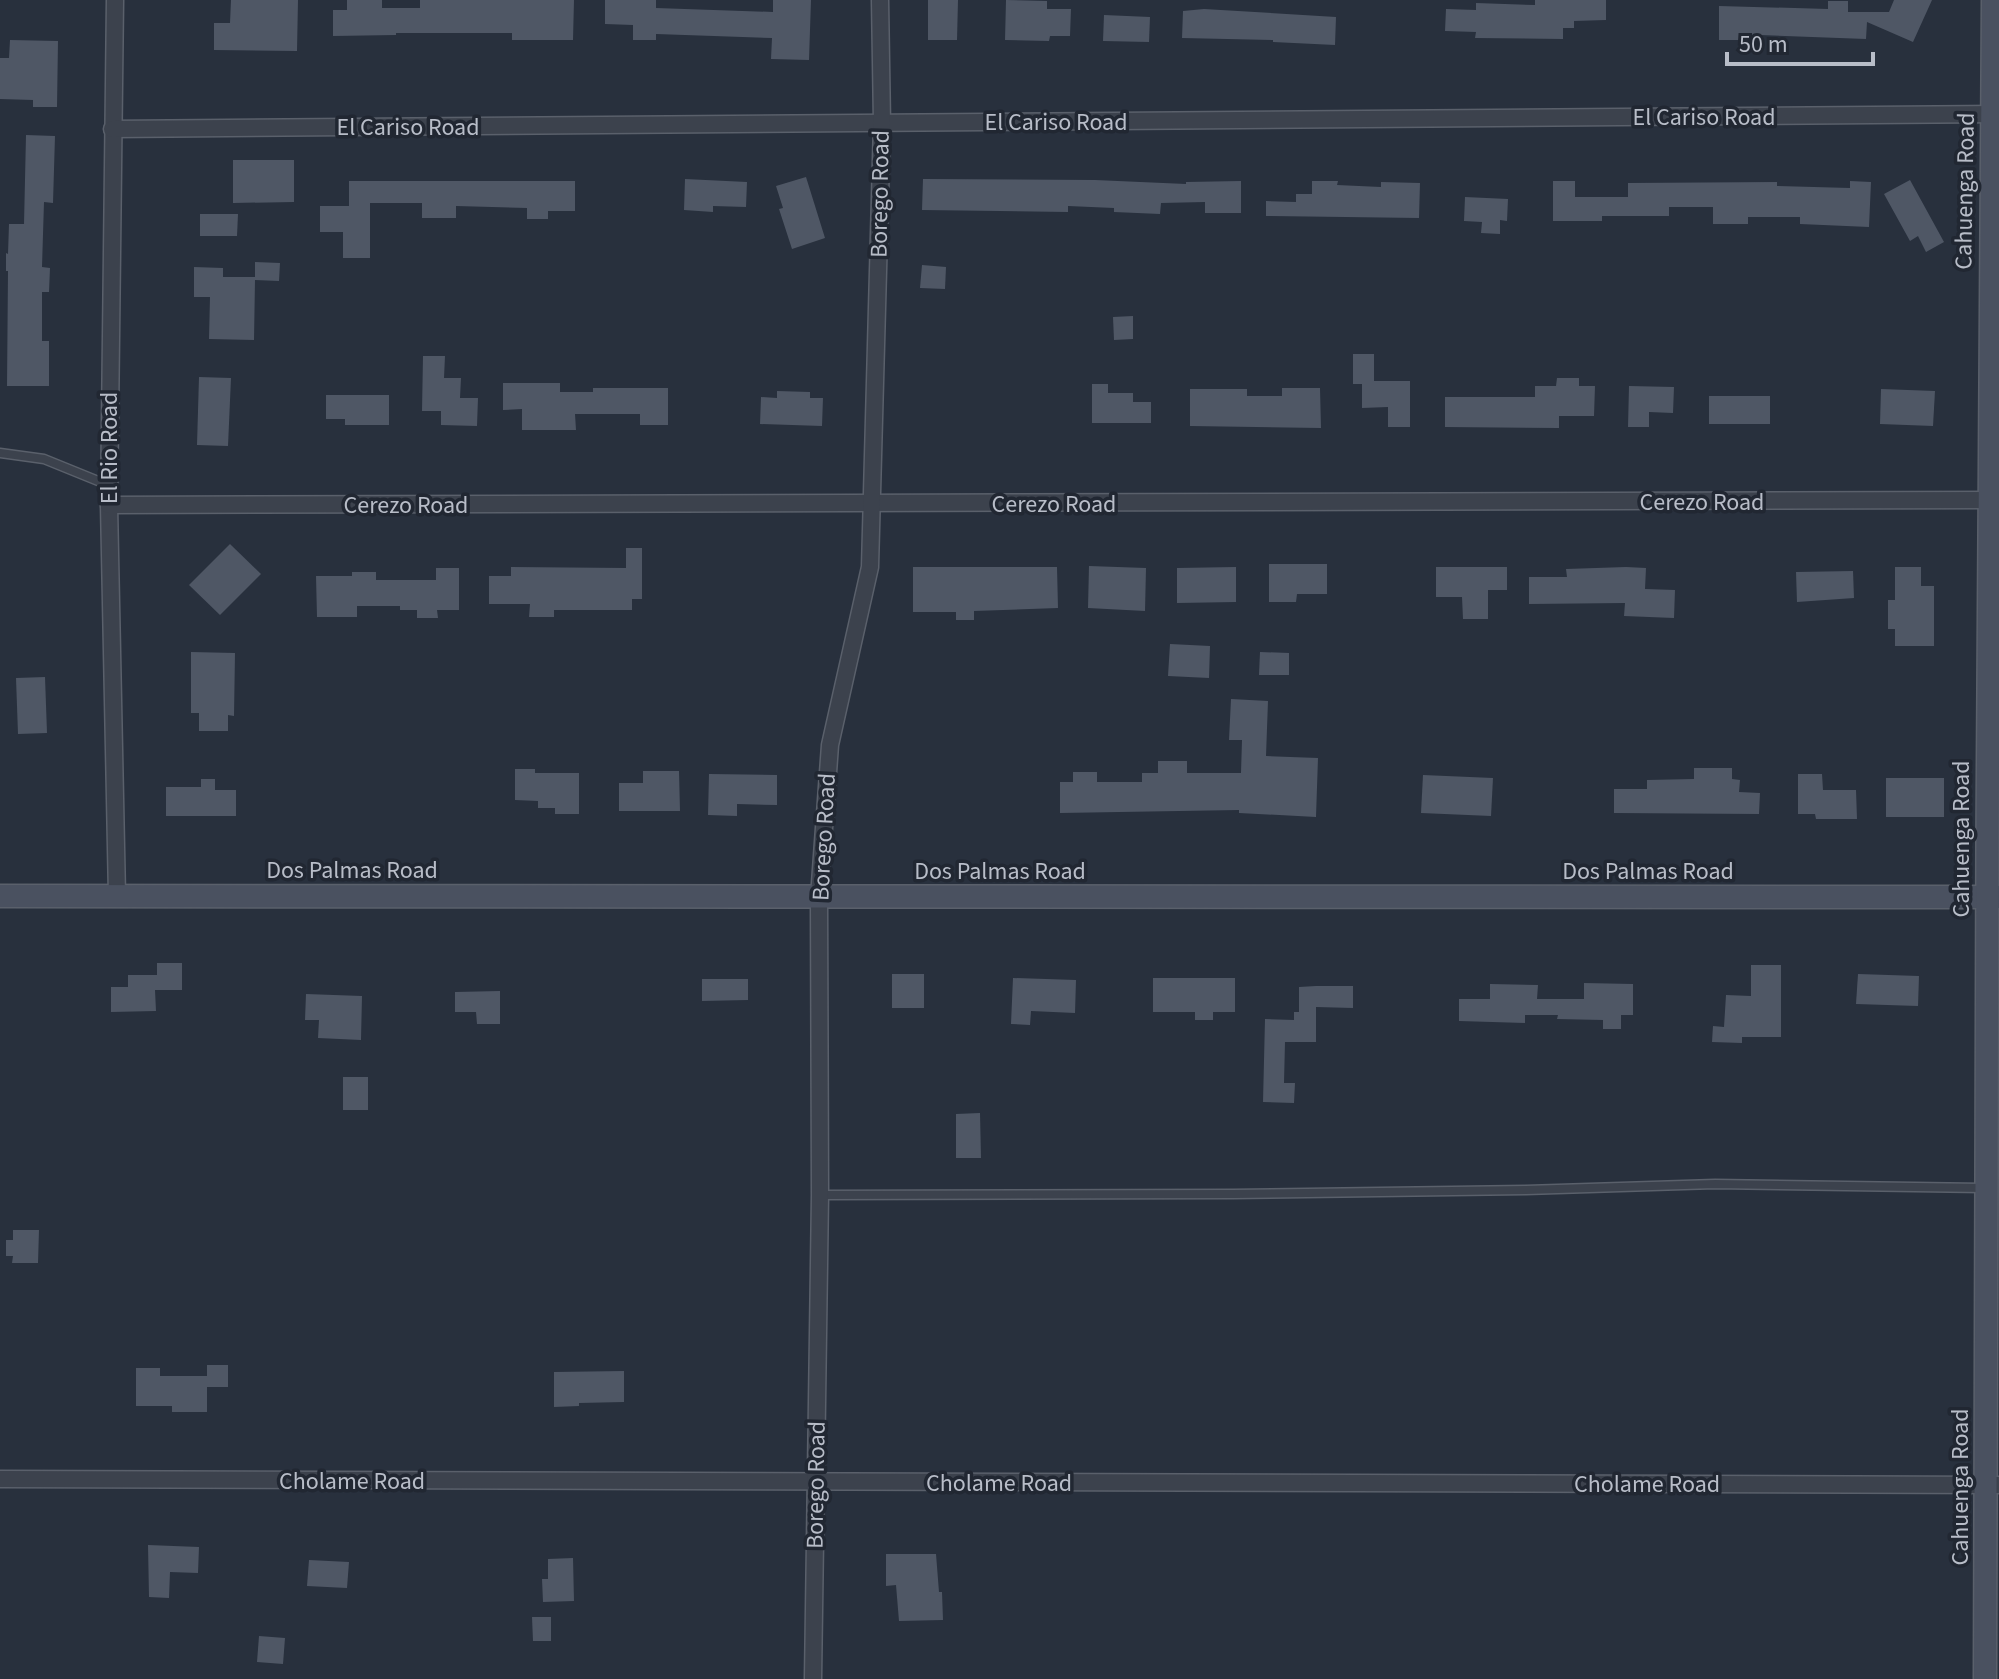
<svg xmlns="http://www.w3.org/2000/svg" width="1999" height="1679" viewBox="0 0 1999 1679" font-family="'Source Sans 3',sans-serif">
	<rect width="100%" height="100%" fill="#28303d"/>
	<!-- building -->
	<g fill="#4f5765">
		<path d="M231,0H298L297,51L214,50V23H230Z"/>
		<path d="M347,0H382V8H420V0H574L573,40H512V33H396V35L333,36V10H347Z"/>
		<path d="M605,0H656V8L773,12V0H811L809,60L771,59L772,38L656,34V40H633V25L605,24Z"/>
		<path d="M928,0H958L957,40H928Z"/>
		<path d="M1006,0L1047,1V9H1071L1070,36H1050L1049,41L1005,40Z"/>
		<path d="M1535,0H1606V20L1574,21V28H1563V39L1475,38L1476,32L1445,31L1446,9L1476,10V3L1535,5Z"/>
		<path d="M1894,0H1932L1913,42L1867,22L1866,39L1760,35V40H1719V6L1828,9V1H1848V12H1889Z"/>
		<path d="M1204,9L1336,17L1335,45L1273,42V40L1182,38L1183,11Z"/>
		<path d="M1104,15L1150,17L1149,42L1103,41Z"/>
		<path d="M10,40L58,41L57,107H33V100L0,99V58H9Z"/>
		<path d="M26,135L55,136L53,203L44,202L42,267L50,268L49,292H42V341H49V386H7L8,271H6V253L8,254L9,224H24Z"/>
		<path d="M233,160H294V202L233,203Z"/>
		<path d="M806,177L825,238L792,249L779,209L783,208L776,186Z"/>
		<path d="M685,179L747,182L746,207L713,206V212L684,210Z"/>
		<path d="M923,179L1095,180L1186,184V182L1241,181V213H1205V202L1161,203L1160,214L1114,212V208L1068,206V212L922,210Z"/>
		<path d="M1910,180L1944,242L1926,252L1918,236L1910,241L1884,194Z"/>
		<path d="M349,181H575V211H548V219H527V208L456,206V218H422V203H370V258H343V232H320V206H349Z"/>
		<path d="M1312,181H1338L1337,185L1381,187V182L1420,183L1419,218L1266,216V201L1296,202V194H1312Z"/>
		<path d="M1553,181H1575V197H1628V183L1777,182V186L1850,188V181L1871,182L1869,227L1800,224V217H1748V224H1713V207H1669V216H1602V221H1553Z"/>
		<path d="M1465,197L1508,199L1507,221L1500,220V234L1481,233L1482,222L1464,221Z"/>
		<path d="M200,214H238L237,236H200Z"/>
		<path d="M255,262L280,263L279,281L255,280L254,340L209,339L210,297H194V267L223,268V277H255V280Z"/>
		<path d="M922,265L946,267L945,289L920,288Z"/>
		<path d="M1133,316V339L1114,340L1113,317Z"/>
		<path d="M1353,354H1374V381H1410V427H1388V407L1362,408V384H1353Z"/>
		<path d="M423,356H445L444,378H461L460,398H478L477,426L441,425V411H422Z"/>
		<path d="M199,377L231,378L228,446L197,445Z"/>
		<path d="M1557,378H1579V386H1595L1594,416H1559V428L1445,427V397H1535V386H1556Z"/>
		<path d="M503,383H560V392H593V388H668V425H640V414H575L576,430H522V409L503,410Z"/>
		<path d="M1092,384H1108V393H1133V402H1151V423H1092Z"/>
		<path d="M1629,386L1674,387L1673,413L1649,412V427H1628Z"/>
		<path d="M1282,388H1320L1321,428L1190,426V389H1247V396H1282Z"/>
		<path d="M1881,389L1935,391L1933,426L1880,424Z"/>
		<path d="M777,391L810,392V398H823L822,426L760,424L761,397L777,398Z"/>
		<path d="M326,395H389V425H345V419H326Z"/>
		<rect x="1709" y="396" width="61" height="28"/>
		<path d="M230,544L261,574L220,615L189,585Z"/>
		<path d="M626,548H642V599H632V610H554V617H529L530,604H489V576H511V567L626,568Z"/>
		<path d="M1269,564H1327V594H1297L1296,602H1269Z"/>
		<path d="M1089,566L1146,568L1145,611L1088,608Z"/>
		<path d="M913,567H1057L1058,608L974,611V620H956V612H913Z"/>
		<path d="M1236,567V602L1177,603V568Z"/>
		<path d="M1436,567H1507V590H1488V619H1463L1462,597H1436Z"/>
		<path d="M1626,567L1646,568L1645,589L1675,590L1674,618L1624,616L1625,603L1529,604V577H1567L1566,569Z"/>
		<path d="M1895,567H1921V586H1934V646H1895V629H1888V600H1895Z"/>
		<path d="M436,568H459V610H437L438,618H417V610H400V606H357V617H317L316,576H352V572H376V580H436Z"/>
		<path d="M1853,571L1854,598L1797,602L1796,572Z"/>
		<path d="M1170,644L1210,646L1209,678L1168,676Z"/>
		<path d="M191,652L235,653L234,716L228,715V731H199V713H191Z"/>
		<path d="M1260,652L1289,653V675H1259Z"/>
		<path d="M45,677L47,733L18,734L16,678Z"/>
		<path d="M1231,699L1268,701L1266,756L1318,758L1316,817L1239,813V810L1060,813V782H1073V772H1097V782H1142V773H1158V761H1187V773H1241L1242,740H1229Z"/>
		<path d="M1694,768H1732V779L1740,780L1739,792L1760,793L1759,814L1614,813V789H1647V780L1694,779Z"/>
		<path d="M515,769H535V773H579V814H555V808H538V801L515,800Z"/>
		<path d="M643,771H679L680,811H619V783H643Z"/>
		<path d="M709,774L777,775V805L737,804V816L708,815Z"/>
		<path d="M1798,774H1822L1823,790H1856L1857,819H1816L1815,814H1798Z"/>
		<path d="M1423,775L1493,778L1491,816L1421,813Z"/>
		<rect x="1886" y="778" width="58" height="39"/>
		<path d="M201,779H215V790H236V816H166V787H201Z"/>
		<path d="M157,963H182V990H155L156,1011L111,1012V987H128V975H157Z"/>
		<path d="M1751,965H1781V1037H1742V1043L1712,1042L1713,1026L1724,1027L1726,995L1751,996Z"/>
		<rect x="892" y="974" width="32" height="34"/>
		<path d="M1858,974L1919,976L1918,1006L1856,1004Z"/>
		<path d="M1013,978L1076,980L1075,1013L1031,1011L1030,1025L1011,1024Z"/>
		<path d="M1153,978H1235V1012H1213V1020H1195V1012H1153Z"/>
		<path d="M702,979H748V1000L702,1001Z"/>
		<path d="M1584,983L1633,984V1015H1621V1029H1603V1020L1557,1019L1558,1015H1525V1023L1459,1021V999H1490V984L1538,985L1537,999H1584Z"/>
		<path d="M1316,986H1353V1008L1316,1007V1042H1285L1284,1083H1295L1294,1103L1263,1102L1265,1019L1294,1020V1012H1299V987Z"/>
		<path d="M500,991V1024H477L476,1012H455V992Z"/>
		<path d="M306,994L362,996L361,1040L318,1038L319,1020H305Z"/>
		<rect x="343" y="1077" width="25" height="33"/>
		<path d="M980,1113L981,1158H956V1114Z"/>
		<path d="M13,1230H39L38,1263H12L13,1256H6V1240H13Z"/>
		<path d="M207,1365H228V1387H207V1384V1412H172V1406H136V1368H160V1376H207Z"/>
		<path d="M624,1371V1402L579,1403V1406L554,1407V1372Z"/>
		<path d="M148,1545L199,1547L198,1573L170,1572L169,1598L149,1597Z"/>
		<path d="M886,1554H936L939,1592H942L943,1620L899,1621L896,1585L886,1586Z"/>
		<path d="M573,1558L574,1601L543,1602L542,1579H548V1559Z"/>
		<path d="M309,1560L349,1562L347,1588L307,1586Z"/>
		<path d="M532,1617H551V1641H533Z"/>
		<path d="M259,1636L285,1638L283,1664L257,1662Z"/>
	</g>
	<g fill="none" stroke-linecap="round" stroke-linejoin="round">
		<!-- lane casing -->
		<g stroke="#5a606b" stroke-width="11">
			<g id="lane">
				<path d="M0,453L44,459L108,485"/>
				<path d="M820,1195L1233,1194L1526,1190L1715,1184L1983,1188"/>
			</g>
		</g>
		<!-- street casing -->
		<g stroke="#5a606b" stroke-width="19">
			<g id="street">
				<path d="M115,0L109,505L117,896"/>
				<path d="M112,129L1999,114"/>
				<path d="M109,505L1997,500"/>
				<path d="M0,1479L1999,1485"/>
				<path d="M813,1679L820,1195L819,897L830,745L870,567L882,123L880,0"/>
			</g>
		</g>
		<!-- secondary casing -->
		<g stroke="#5a606b" stroke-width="25">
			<g id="secondary">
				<path d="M0,896L1999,897"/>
				<path d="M1985,1679C1988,1119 1986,560 1993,0"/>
			</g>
		</g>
		<!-- lane -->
		<use href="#lane" stroke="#3c424d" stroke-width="8"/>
		<!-- street -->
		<use href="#street" stroke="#3c424d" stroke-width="16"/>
		<!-- secondary -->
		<use href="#secondary" stroke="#4a5160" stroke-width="22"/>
	</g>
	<g text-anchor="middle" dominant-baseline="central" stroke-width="7" stroke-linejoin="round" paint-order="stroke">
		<!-- street labels -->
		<g font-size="24" fill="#b8bdc8" stroke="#212732">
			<text x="1704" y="117">El Cariso Road</text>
			<text x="1056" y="122">El Cariso Road</text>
			<text x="408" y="127">El Cariso Road</text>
			<text transform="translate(1965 191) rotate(-89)">Cahuenga Road</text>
			<text transform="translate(880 194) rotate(-89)">Borego Road</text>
			<text transform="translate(109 448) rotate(-90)">El Rio Road</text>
			<text x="1702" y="502">Cerezo Road</text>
			<text x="1054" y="504">Cerezo Road</text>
			<text x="406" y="505">Cerezo Road</text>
			<text transform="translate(824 837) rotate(-87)">Borego Road</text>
			<text transform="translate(1961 839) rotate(-90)">Cahuenga Road</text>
			<text x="352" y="870">Dos Palmas Road</text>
			<text x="1000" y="871">Dos Palmas Road</text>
			<text x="1648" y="871">Dos Palmas Road</text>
			<text x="352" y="1481">Cholame Road</text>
			<text x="999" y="1483">Cholame Road</text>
			<text x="1647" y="1484">Cholame Road</text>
			<text transform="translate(816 1485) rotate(-89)">Borego Road</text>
			<text transform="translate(1960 1487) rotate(-90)">Cahuenga Road</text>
		</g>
	</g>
	<!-- scale -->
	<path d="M1727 52v12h146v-12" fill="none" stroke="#b8bdc8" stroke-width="4"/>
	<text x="1739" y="52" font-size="24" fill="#b8bdc8" stroke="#212732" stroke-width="6" paint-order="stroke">50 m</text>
</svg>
